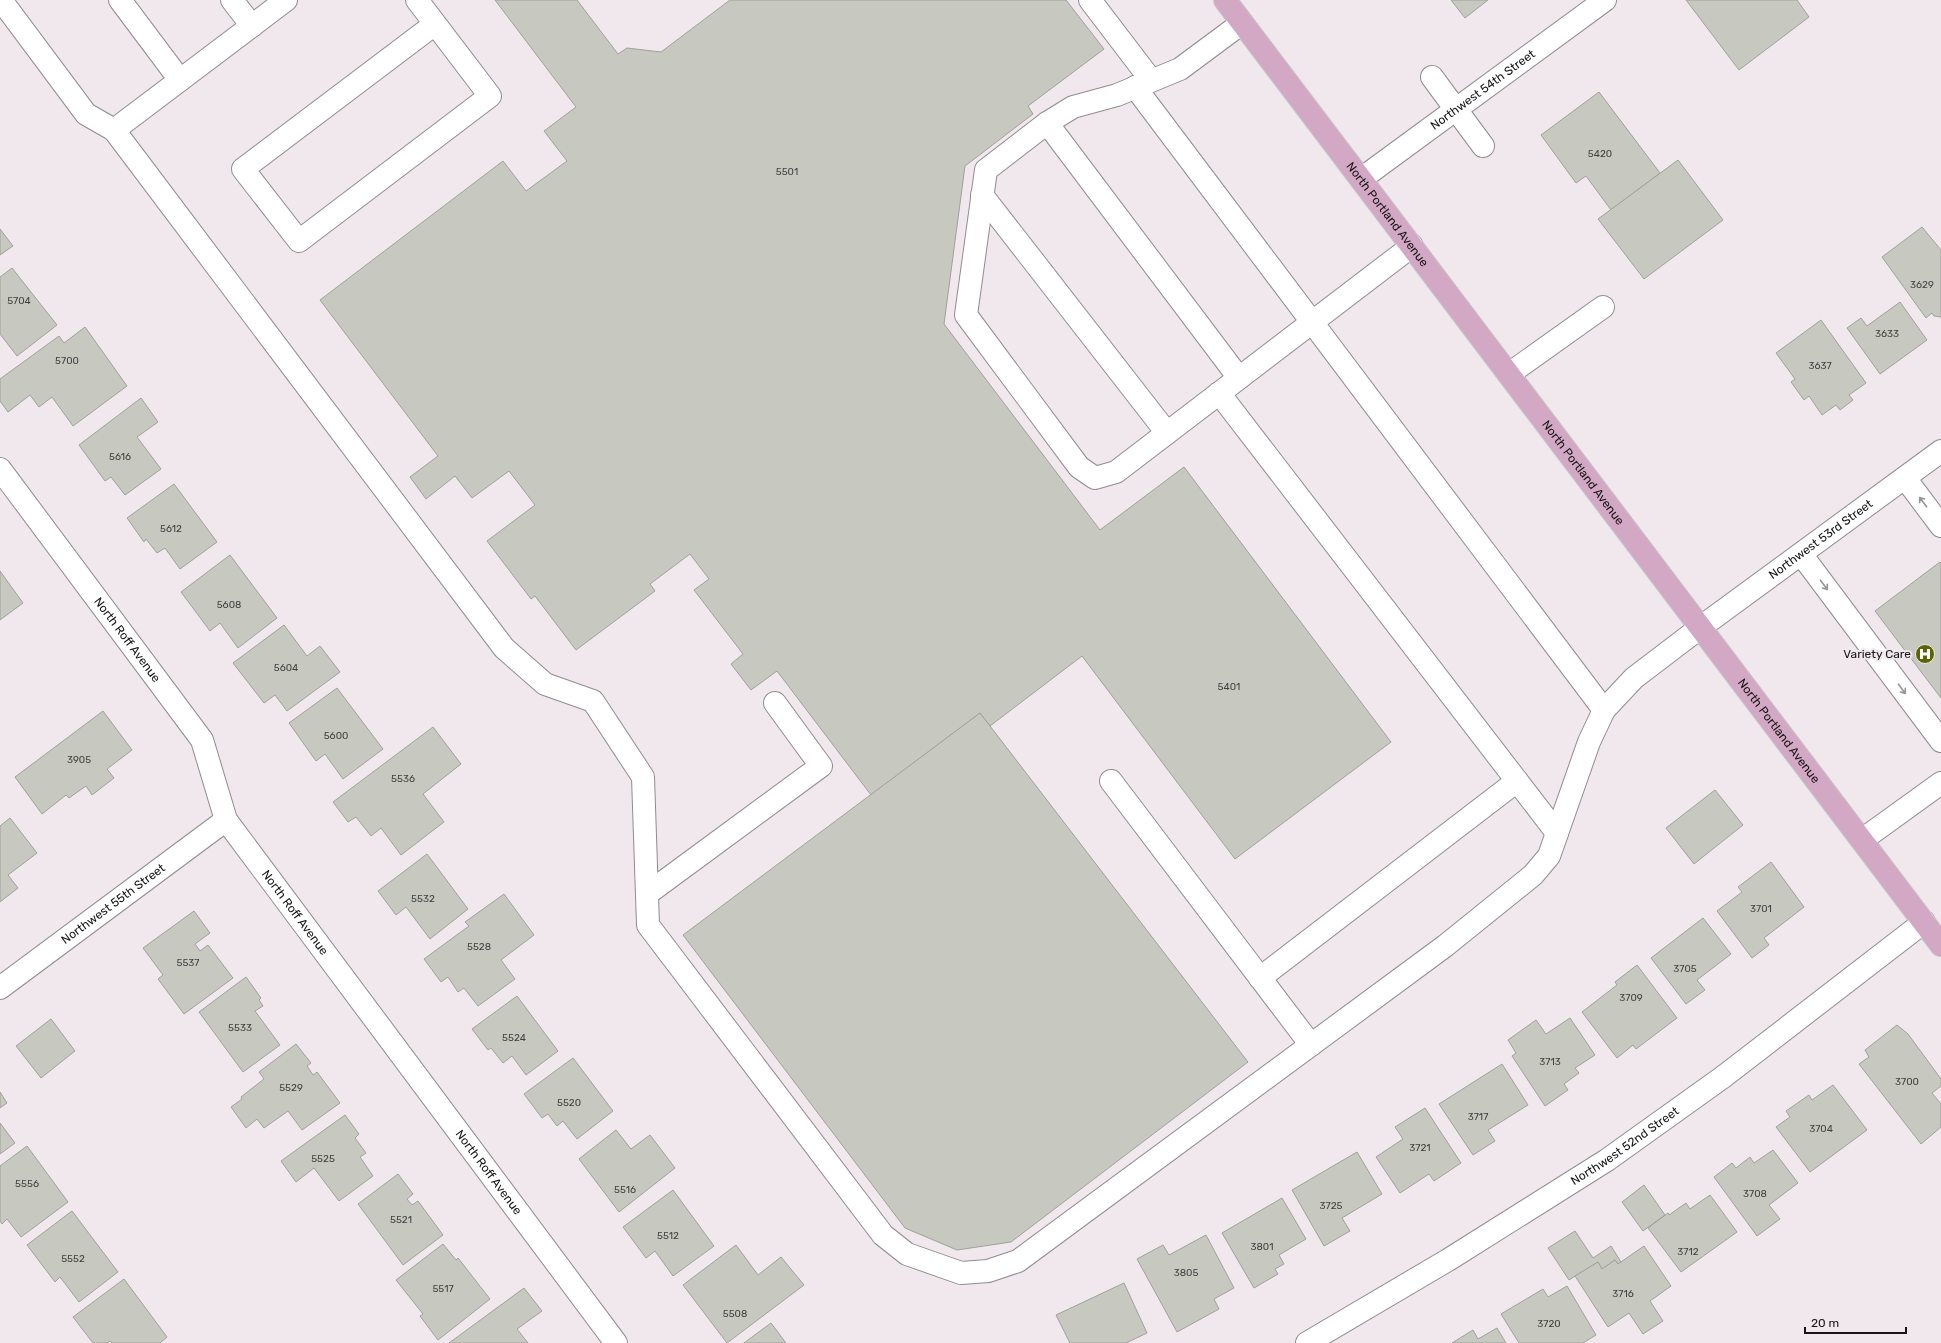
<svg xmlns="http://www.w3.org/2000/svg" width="1941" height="1343" viewBox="0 0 1941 1343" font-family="Rubik,sans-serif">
	<rect width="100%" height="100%" fill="#f0e8ed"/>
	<!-- building -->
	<g fill="#c7c9c1" stroke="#9fa19a">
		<path d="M495,0H577L618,54L627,48L661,52L730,0H1066L1104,49L1028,106L1033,114L965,166L944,324L1100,530L1184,467L1391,742L1235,859L1082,656L990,726L980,713L871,795L777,671L751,690L731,664L743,654L694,590L709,579L690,554L650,584L655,591L576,650L535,596L531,599L487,541L535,505L509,471L472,498L455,476L426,499L410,477L438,456L320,300L503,161L526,191L567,161L544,131L576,107Z"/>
		<path d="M1451,0H1488L1465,18Z"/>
		<path d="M1686,0H1797L1809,17L1739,70Z"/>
		<path d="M1599,92L1660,173L1611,210L1586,176L1576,183L1541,135Z"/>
		<path d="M1678,160L1723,220L1644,279L1598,219Z"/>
		<path d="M1922,227L1941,250V317L1934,316L1932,313L1926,318L1882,257Z"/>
		<path d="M0,229L13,246L0,255Z"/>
		<path d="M12,268L57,325L17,356L0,334V277Z"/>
		<path d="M1900,302L1927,340L1880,374L1847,328L1861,318L1867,326Z"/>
		<path d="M1821,320L1866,383L1849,395L1853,400L1840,410L1836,405L1822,415L1809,396L1804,400L1791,382L1795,379L1776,353Z"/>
		<path d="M85,327L127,386L73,426L52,397L39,407L30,395L8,412L0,401V379L59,336L64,343Z"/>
		<path d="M141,398L158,422L137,437L161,469L125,495L111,477L105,481L79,445Z"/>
		<path d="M174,484L217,542L180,569L165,548L157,553L146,539L144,542L127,518Z"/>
		<path d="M230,555L277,618L238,648L220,623L210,631L181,592Z"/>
		<path d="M1940,562L1941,563V698L1875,611Z"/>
		<path d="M0,571L23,603L0,620Z"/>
		<path d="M284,625L307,656L320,646L340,672L287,711L275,695L264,703L233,663Z"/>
		<path d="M337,688L383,749L343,779L325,754L316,761L289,723Z"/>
		<path d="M103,711L132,750L107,769L114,778L92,795L86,786L69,798L66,795L42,814L15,777Z"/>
		<path d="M980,713L1248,1062L1011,1242L957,1250L905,1228L683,935Z"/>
		<path d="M433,727L461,764L423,794L444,822L401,855L381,828L371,836L356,817L348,822L333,802Z"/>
		<path d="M1715,790L1743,825L1694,864L1666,828Z"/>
		<path d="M10,818L37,853L8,875L18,888L0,902V826Z"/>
		<path d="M427,854L468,909L430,939L406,907L396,915L378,891Z"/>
		<path d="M1771,862L1804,907L1764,938L1769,945L1752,958L1717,911L1742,892L1738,887Z"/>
		<path d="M504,894L534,935L501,960L515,979L478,1006L464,988L458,992L448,977L441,982L424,959L469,926L465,922Z"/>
		<path d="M194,911L210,933L195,944L200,951L208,945L233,978L184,1014L158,979L163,975L143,948Z"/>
		<path d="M1703,918L1731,954L1697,980L1705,990L1686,1004L1651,958Z"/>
		<path d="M1637,965L1677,1018L1636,1049L1633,1045L1617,1058L1582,1012L1617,985L1615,982Z"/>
		<path d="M246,977L261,998L259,1000L263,1006L255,1011L280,1045L243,1072L199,1012Z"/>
		<path d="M517,996L558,1051L526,1075L512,1056L503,1063L491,1048L488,1050L472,1029Z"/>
		<path d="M1570,1018L1595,1055L1575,1068L1579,1073L1564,1084L1568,1090L1545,1106L1512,1056L1516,1053L1508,1040L1536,1020L1546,1034Z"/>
		<path d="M51,1019L75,1051L41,1078L16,1046Z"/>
		<path d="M1897,1025L1908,1034L1941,1079V1086L1932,1093L1941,1104V1127L1921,1144L1859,1064L1869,1057L1865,1050Z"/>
		<path d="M296,1044L311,1063L307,1066L313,1075L317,1072L340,1103L302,1130L288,1111L264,1128L257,1119L246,1128L231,1107L242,1099L241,1097L264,1079L259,1072Z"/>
		<path d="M573,1058L613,1111L577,1139L563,1121L557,1126L548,1114L542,1118L524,1094Z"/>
		<path d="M1502,1064L1528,1105L1488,1130L1495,1141L1473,1155L1439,1104Z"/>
		<path d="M1833,1085L1867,1130L1810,1172L1776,1127L1790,1117L1786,1111L1809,1095L1812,1100Z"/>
		<path d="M0,1092L7,1103L0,1108Z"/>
		<path d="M1425,1108L1461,1163L1434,1181L1429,1174L1400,1193L1376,1157L1403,1139L1395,1127Z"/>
		<path d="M345,1115L359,1134L355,1138L366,1153L360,1157L373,1176L339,1201L314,1168L296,1182L281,1161Z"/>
		<path d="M0,1123L15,1143L0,1154Z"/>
		<path d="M616,1130L631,1149L650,1135L675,1168L619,1212L579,1159Z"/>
		<path d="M27,1146L68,1202L21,1237L7,1219L2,1224L0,1221V1166Z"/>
		<path d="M1773,1150L1798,1183L1769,1205L1780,1219L1757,1236L1714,1177L1732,1163L1736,1168L1750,1157L1754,1163Z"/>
		<path d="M1357,1152L1382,1194L1342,1218L1350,1231L1324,1246L1292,1190Z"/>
		<path d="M398,1174L413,1194L407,1199L412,1205L418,1201L443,1235L403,1265L358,1204Z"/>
		<path d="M1644,1185L1665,1215L1643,1231L1622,1202Z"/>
		<path d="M673,1190L714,1246L673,1276L655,1251L646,1258L623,1227Z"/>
		<path d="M1710,1195L1737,1232L1681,1272L1648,1228L1668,1213L1669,1215L1686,1203L1690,1209Z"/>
		<path d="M1282,1198L1306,1239L1279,1255L1284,1264L1275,1269L1278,1274L1254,1288L1222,1233Z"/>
		<path d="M72,1211L118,1272L79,1302L60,1277L55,1282L27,1245Z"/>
		<path d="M1575,1231L1593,1258L1611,1246L1621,1262L1618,1264L1615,1260L1602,1269L1598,1262L1569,1280L1548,1248Z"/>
		<path d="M1206,1235L1234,1288L1214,1299L1219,1309L1177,1332L1137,1259L1163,1245L1169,1255Z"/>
		<path d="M443,1244L456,1260L458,1258L490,1299L438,1340L420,1316L423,1314L396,1280Z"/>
		<path d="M736,1245L758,1275L781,1257L804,1285L727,1343L683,1285Z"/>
		<path d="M1644,1246L1671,1286L1650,1301L1663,1321L1643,1334L1629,1313L1608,1327L1575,1276L1598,1262L1602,1269L1615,1260L1618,1264Z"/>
		<path d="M124,1279L167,1337L160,1343H112L110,1341L107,1343H93L73,1317Z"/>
		<path d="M1124,1283L1147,1333L1126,1343H1070L1056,1315Z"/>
		<path d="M1567,1286L1596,1335L1583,1343H1519L1501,1314L1543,1289L1548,1297Z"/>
		<path d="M524,1288L542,1311L517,1329L528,1343H449Z"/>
		<path d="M771,1323L786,1343H744Z"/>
		<path d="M1497,1328L1506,1343H1452L1473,1330L1478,1339Z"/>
	</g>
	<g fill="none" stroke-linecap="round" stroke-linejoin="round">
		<!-- minor casing -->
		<g stroke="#928b8f" stroke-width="24">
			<g id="minor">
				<path id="s1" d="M1,0L86,114L114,130L504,648L545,684L593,701L643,777L648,925L883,1235L907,1254L961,1273L988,1271L1018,1261L1445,946L1533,875L1549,856L1589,742L1604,710L1634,678L1701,627L1941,451"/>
				<path d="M120,0L180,80"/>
				<path d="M232,0L252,26"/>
				<path d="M417,0L490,96L299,241L243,169L435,24"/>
				<path d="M1090,0L1151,80"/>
				<path d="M1242,23L1180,69L1117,95L1073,107L1047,123L986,170L966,315L1079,467L1095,478L1116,472L1412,246"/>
				<path d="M1432,77L1483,146"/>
				<path d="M1135,87L1604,710"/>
				<path d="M1047,123L1239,378"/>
				<path d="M114,130L286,0"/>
				<path id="s2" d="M1361,179L1605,0"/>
				<path d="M982,195L1167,433"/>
				<path d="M1509,374L1603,307"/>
				<path d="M1219,393L1557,833"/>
				<path id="s3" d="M0,469L202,740L226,820L616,1343"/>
				<path d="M1905,478L1941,526"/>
				<path d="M1801,554L1941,741"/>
				<path d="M1111,781L1311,1045"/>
				<path d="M1862,840L1941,783"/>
				<path d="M647,894L821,766L775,703"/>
				<path d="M1260,978L1517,781"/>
				<path id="s4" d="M0,988L226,820"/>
				<path id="s5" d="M1307,1343L1448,1260L1607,1160L1723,1077L1924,922"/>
			</g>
		</g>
		<!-- major casing -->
		<g stroke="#c7c7c7" stroke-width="24">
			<g id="major">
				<path id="s6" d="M1225,0L1941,945"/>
			</g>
		</g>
		<!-- minor -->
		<use href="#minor" stroke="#fff" stroke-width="22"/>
		<!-- major -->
		<use href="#major" stroke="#d3a8c4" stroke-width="22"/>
	</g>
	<!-- one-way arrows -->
	<defs><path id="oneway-shaft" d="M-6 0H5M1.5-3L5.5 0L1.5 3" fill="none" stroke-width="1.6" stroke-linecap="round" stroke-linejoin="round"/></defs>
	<g stroke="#969596">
		<use href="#oneway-shaft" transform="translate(1923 502) rotate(-127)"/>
		<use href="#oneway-shaft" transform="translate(1824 585) rotate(53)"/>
		<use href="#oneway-shaft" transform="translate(1902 689) rotate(53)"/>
	</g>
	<!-- icons -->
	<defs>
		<g id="hospital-disc" transform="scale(1)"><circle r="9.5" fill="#596404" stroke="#f0e8ed"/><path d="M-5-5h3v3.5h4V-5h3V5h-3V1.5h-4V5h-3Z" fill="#fff"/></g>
	</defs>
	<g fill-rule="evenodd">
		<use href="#hospital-disc" x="1925" y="654"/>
	</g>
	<g text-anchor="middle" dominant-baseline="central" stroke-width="4" stroke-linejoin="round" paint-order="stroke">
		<!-- number labels -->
		<g font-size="10" fill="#424140">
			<text x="1600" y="154">5420</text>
			<text x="787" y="172">5501</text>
			<text x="1922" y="285">3629</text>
			<text x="19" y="301">5704</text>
			<text x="1887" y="334">3633</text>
			<text x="67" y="361">5700</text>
			<text x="1820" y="366">3637</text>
			<text x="120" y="457">5616</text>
			<text x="171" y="529">5612</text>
			<text x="229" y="605">5608</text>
			<text x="286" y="668">5604</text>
			<text x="1229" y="687">5401</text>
			<text x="336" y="736">5600</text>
			<text x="79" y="760">3905</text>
			<text x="403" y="779">5536</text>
			<text x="423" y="899">5532</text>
			<text x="1761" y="909">3701</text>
			<text x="479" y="947">5528</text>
			<text x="188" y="963">5537</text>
			<text x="1685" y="969">3705</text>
			<text x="1631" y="998">3709</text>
			<text x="240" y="1028">5533</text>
			<text x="514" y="1038">5524</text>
			<text x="1550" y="1062">3713</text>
			<text x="1907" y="1082">3700</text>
			<text x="291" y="1088">5529</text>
			<text x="569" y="1103">5520</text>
			<text x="1478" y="1117">3717</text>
			<text x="1821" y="1129">3704</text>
			<text x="1420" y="1148">3721</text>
			<text x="323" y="1159">5525</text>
			<text x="27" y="1184">5556</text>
			<text x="625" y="1190">5516</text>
			<text x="1755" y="1194">3708</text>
			<text x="1331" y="1206">3725</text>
			<text x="401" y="1220">5521</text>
			<text x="668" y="1236">5512</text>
			<text x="1262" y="1247">3801</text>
			<text x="1688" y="1252">3712</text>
			<text x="73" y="1259">5552</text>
			<text x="1186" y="1273">3805</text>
			<text x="443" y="1289">5517</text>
			<text x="1623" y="1294">3716</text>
			<text x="735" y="1314">5508</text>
			<text x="1549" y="1324">3720</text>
		</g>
		<!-- street labels -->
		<g font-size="12" fill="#161415" stroke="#f0e8ed">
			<text stroke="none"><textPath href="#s2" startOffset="151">Northwest 54th Street</textPath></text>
			<text stroke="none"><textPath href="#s6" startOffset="269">North Portland Avenue</textPath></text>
			<text stroke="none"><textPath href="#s6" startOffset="593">North Portland Avenue</textPath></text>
			<text stroke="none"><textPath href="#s1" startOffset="2804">Northwest 53rd Street</textPath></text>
			<text stroke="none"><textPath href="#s3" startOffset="213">North Roff Avenue</textPath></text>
			<text stroke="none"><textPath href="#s6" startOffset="917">North Portland Avenue</textPath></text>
			<text stroke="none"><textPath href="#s4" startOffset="141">Northwest 55th Street</textPath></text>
			<text stroke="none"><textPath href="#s3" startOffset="537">North Roff Avenue</textPath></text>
			<text stroke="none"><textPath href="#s5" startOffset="374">Northwest 52nd Street</textPath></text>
			<text stroke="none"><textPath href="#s3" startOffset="861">North Roff Avenue</textPath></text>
		</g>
		<!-- poi labels -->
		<g font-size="12" fill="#161415" stroke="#f0e8ed" text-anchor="end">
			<text x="1911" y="654">Variety Care</text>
		</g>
	</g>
	<!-- scale -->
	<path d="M1805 1327v6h101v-6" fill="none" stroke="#161415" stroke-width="2"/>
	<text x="1811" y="1327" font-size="12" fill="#161415" stroke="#f0e8ed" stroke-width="3" paint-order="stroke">20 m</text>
</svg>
